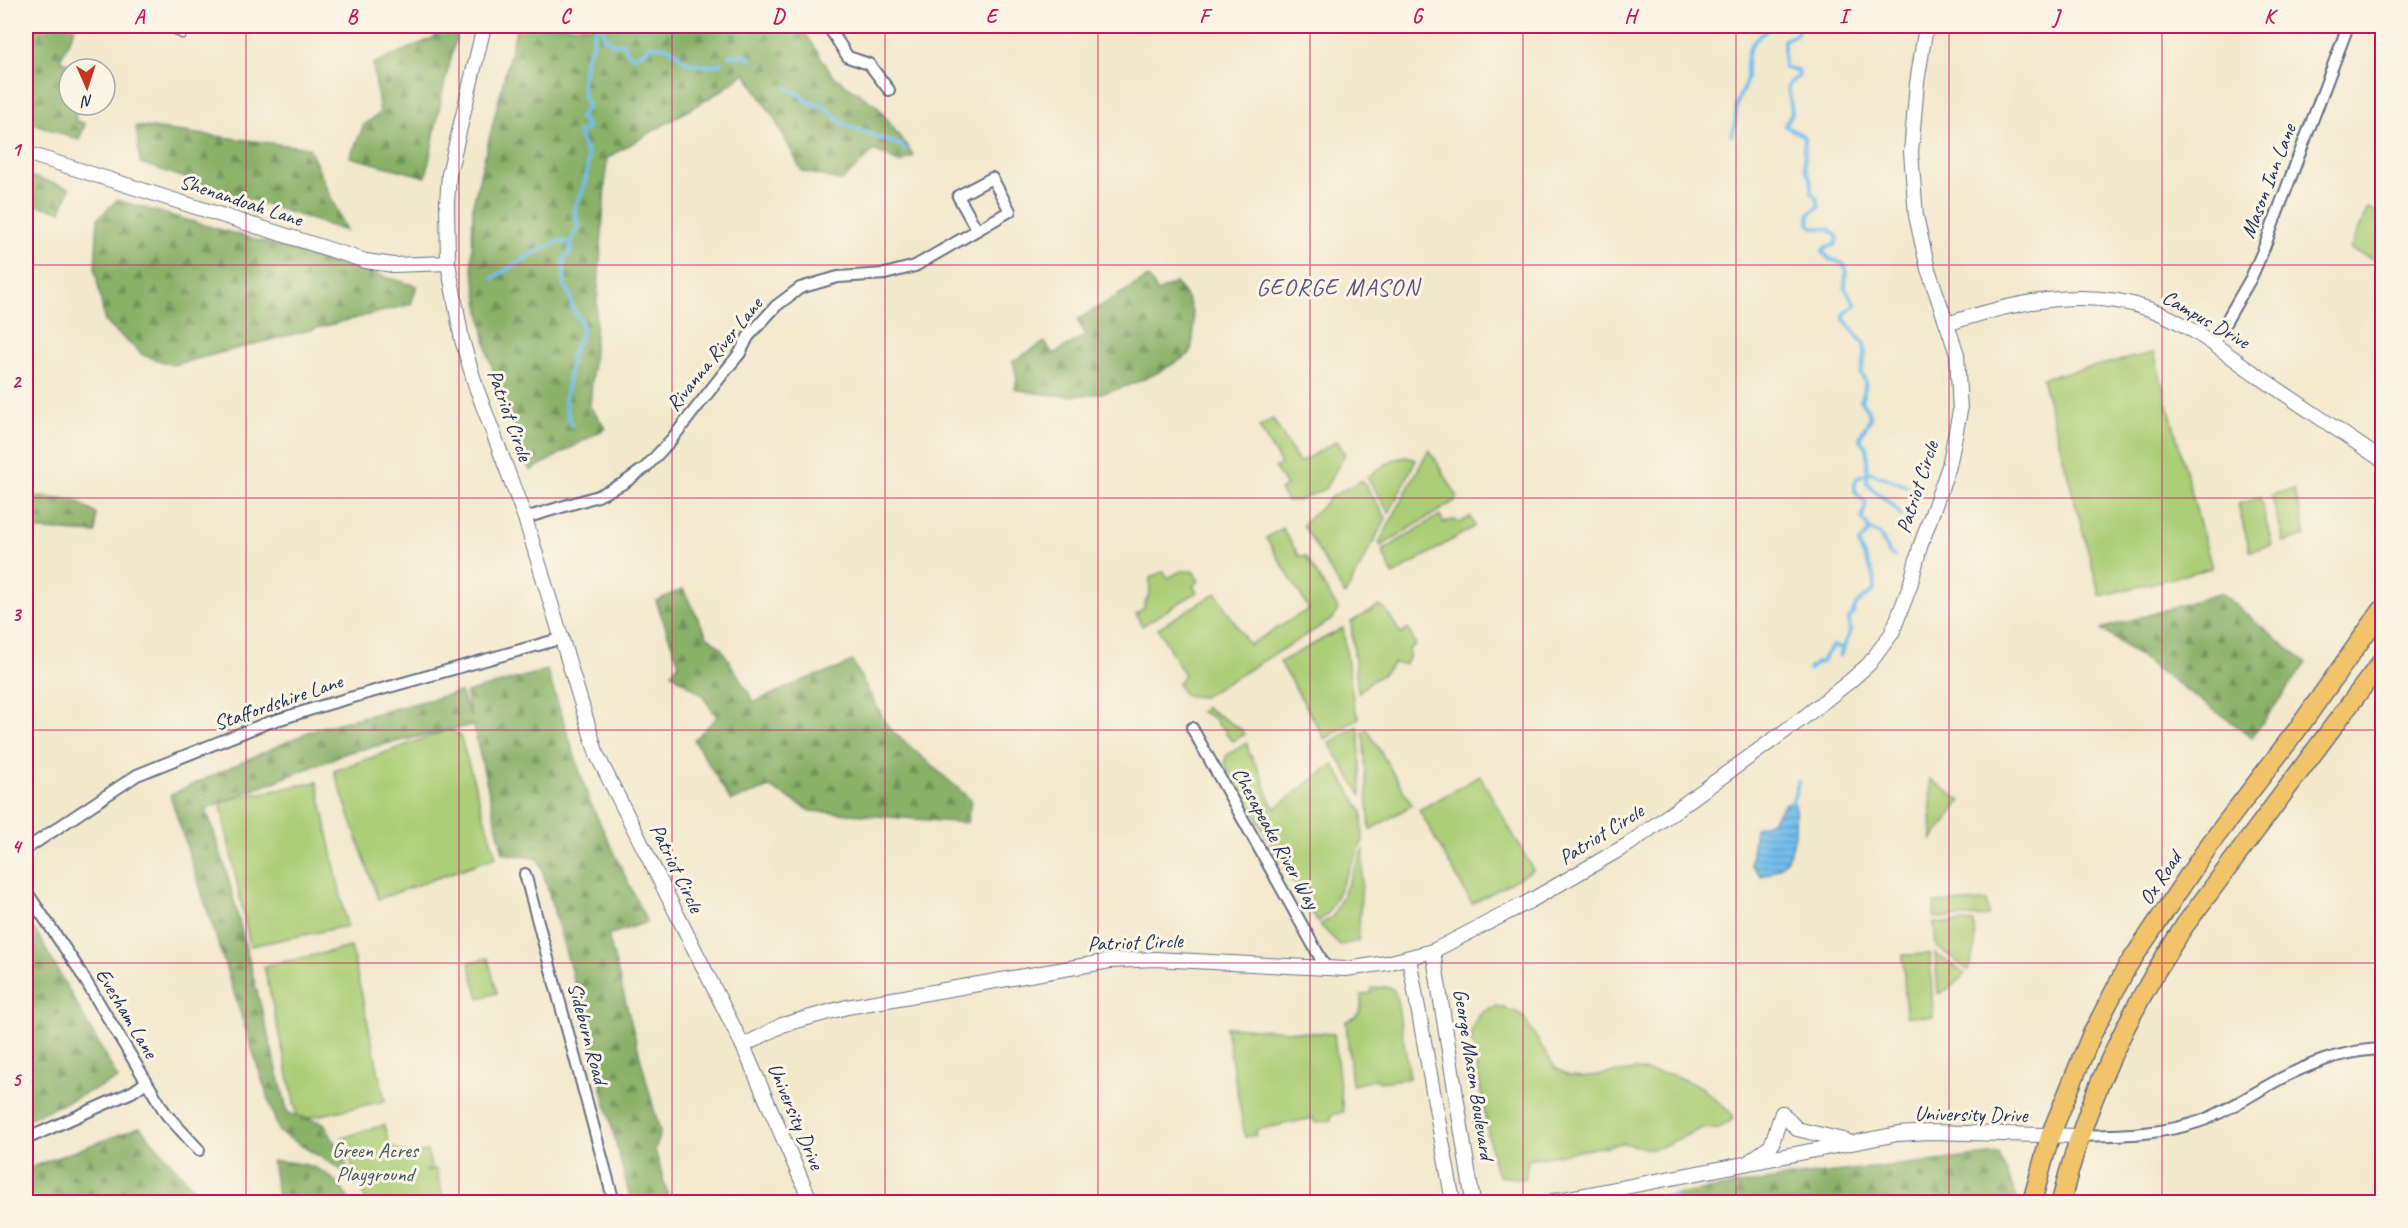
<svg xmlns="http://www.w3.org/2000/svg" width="2408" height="1228" viewBox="0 0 2408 1228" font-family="Caveat,sans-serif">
	<defs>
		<pattern id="forest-firs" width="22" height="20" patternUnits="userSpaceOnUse" patternTransform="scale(1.5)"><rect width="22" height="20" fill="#89b168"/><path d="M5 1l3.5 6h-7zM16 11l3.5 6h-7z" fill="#6f9059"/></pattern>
		<pattern id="water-rules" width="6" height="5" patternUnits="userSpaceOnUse" patternTransform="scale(1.5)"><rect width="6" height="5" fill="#72beec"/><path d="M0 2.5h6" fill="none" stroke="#5d9bc2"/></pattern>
	</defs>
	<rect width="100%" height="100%" fill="#fcf5e5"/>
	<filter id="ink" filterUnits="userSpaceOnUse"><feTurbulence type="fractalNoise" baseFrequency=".0167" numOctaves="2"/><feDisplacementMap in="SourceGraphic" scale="12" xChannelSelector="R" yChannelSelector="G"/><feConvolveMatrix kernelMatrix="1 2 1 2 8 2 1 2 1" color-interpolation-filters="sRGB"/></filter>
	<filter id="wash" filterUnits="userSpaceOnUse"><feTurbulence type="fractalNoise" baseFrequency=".008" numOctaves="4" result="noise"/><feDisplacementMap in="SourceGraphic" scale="24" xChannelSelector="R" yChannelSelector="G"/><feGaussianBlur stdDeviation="1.35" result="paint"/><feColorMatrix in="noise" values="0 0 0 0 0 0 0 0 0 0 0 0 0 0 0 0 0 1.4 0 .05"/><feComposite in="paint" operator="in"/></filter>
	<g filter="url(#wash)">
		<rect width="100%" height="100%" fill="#f2e8cc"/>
		<!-- green -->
		<g fill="#acce77" stroke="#647e6a" stroke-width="1.5">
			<path d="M2368,208L2382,215V251L2378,261L2350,249Z"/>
			<path d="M2154,353L2212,568L2100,596L2042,378Z"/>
			<path d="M1273,419L1299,463L1337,441L1345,454L1325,489L1297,501H1287L1280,490L1286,486L1275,468L1281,464L1259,427Z"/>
			<path d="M1429,449L1457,496L1455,501L1381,546L1379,543Z"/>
			<path d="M1406,457L1416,460L1389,513L1367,477L1393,460Z"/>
			<path d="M1362,480L1386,518L1345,595L1303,525L1331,497Z"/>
			<path d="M2294,489L2306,536L2284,542L2271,495Z"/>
			<path d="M2260,498L2272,545L2250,551L2238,504Z"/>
			<path d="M1440,515L1443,523L1453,520L1460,523L1470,517L1475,526L1393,575L1382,551Z"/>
			<path d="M1282,528L1299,556H1306L1338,609L1333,619L1203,697L1184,695L1178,683L1184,675L1158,628L1216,593L1249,645L1309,609L1266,538Z"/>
			<path d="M1164,571L1168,578L1181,571H1193L1199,581L1193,586L1197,592L1142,626L1136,614L1145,607L1144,605L1150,592V578Z"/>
			<path d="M1378,606L1385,609L1401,634L1408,629L1416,645L1409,649V658L1405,665L1394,663L1382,675L1368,683L1358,693L1351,622Z"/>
			<path d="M1343,628L1354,707L1359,718L1325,739L1280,662Z"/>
			<path d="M1205,707L1242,730L1245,734L1233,741L1226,734L1225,729L1218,725L1214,718L1201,712Z"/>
			<path d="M1357,726L1359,731L1361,795L1329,743Z"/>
			<path d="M1367,729L1412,805L1370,830L1363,731Z"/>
			<path d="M448,730L460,735L496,857L378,899L334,771Z"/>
			<path d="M1247,743L1249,753L1261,774L1272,806L1276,808L1333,764L1362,811L1363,841L1328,913L1318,922L1225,765L1226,756Z"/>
			<path d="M1480,776L1533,870L1472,904L1419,810Z"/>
			<path d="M1930,779L1961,801L1932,840Z"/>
			<path d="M317,782L347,926L250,946L220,801Z"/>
			<path d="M1364,849L1358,941L1340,945L1320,925L1333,916Z"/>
			<path d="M1987,901L1988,916L1934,918V903Z"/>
			<path d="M1974,922L1975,949L1968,970L1936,946L1934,923Z"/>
			<path d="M351,947L385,1101L298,1120L264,966Z"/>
			<path d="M1935,953L1965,974L1950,988L1938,994Z"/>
			<path d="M1930,954L1933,1017L1906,1016L1903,955Z"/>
			<path d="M488,958L497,993L479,998L469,963Z"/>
			<path d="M1385,987L1393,989L1396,995L1410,1078L1379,1082L1378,1079L1352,1085L1346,1021C1359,1018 1363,1008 1361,995L1371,993V989Z"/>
			<path d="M1497,1006L1517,1012L1524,1018L1555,1068L1569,1076L1583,1077L1635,1070L1673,1075L1701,1087L1733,1115L1732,1120L1718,1128H1702L1661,1147L1651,1149L1623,1143L1528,1160L1525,1179L1499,1176L1494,1167L1471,1034C1474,1018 1482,1010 1497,1006Z"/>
			<path d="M1226,1027L1334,1034L1343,1112L1331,1115V1120L1315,1123L1313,1118L1256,1130V1135L1245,1137Z"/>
			<path d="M384,1125L390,1146L410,1156L427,1151L432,1169L425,1171L436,1169L444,1202H366L342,1138Z"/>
		</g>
		<!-- forest -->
		<g fill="url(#forest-firs)" stroke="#527063" stroke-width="1.5">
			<path d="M26,26H71L75,28L60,60L79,69H69V105H78L75,120L85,124L79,140L26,121Z"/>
			<path d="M433,26H459L442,94L426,177L350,157L364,125L380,113L373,64L435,37Z"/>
			<path d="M517,26H801L832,75L877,106L914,156L900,163L874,150L842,181L802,171L774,118L745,73L721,91L607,158L590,407L606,428L530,471L488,355L472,265L473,204Z"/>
			<path d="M136,126L309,148L346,231L140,163Z"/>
			<path d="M26,175L70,188L61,211L26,203Z"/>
			<path d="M117,200L417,286L411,304L173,365L143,355L105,322L95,269L98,218Z"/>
			<path d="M1148,277L1158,292L1175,283C1196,302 1197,328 1190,354C1125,393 1091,405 1015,389L1017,378L1013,361L1045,342L1053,354L1086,335L1077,320Z"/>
			<path d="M26,496L75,500L96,514V533L26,529Z"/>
			<path d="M683,589L707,636L721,648L754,702L809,678L840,668L852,661L889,728L971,800L967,823L811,811L770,787L731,801L694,740L717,717L701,694L671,673L679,664L656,601Z"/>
			<path d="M2221,593L2306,663L2252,737L2101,629Z"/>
			<path d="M547,670L589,800L647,922L608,935L660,1132L655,1150L670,1202H631L579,998L539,859L503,853L473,725L349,752L206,809L225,866L288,1113L324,1123L352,1176L279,1132L170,795L315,729L460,692L471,718L465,693Z"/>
			<path d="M26,918L38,935L118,1079L26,1120Z"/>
			<path d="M140,1127L205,1202H26V1169Z"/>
			<path d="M1999,1154L2017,1198L1994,1202H1649L1655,1198L1797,1176Z"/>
			<path d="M272,1161C309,1162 332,1168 350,1202H279Z"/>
		</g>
		<!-- water -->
		<path fill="url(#water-rules)" stroke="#4676a5" stroke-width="1.5" d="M1786,803L1795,804C1796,835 1797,867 1761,876L1751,864L1755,828L1771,821Z"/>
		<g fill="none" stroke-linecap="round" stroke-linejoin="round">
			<!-- stream -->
			<g stroke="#72beec" stroke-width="4">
				<path d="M603,26L604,39L608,38L612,44L623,43L629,54L635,56L646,51L649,46C659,45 670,46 677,53C682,57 677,57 684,60C693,66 711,68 721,63"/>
				<path d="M1800,26L1796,35L1784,40V68L1798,70L1799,76L1790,83L1788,87L1792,112L1785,126L1804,136L1805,168L1811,180V192L1817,199L1819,207L1809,214V224L1814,228L1829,229L1838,237L1835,245L1826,247L1823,251L1829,259L1843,263L1846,269L1845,288L1856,305L1844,314V319L1864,344L1865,353L1861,374C1869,384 1864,389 1861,401C1880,425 1864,418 1860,440L1867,448V483C1879,498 1890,498 1901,516"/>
				<path d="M729,56L746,55L750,59"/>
				<path d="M787,88L798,93L807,102L824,106L837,119L847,126L903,146L906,151"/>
				<path d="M1731,135C1737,125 1735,115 1737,103C1739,95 1747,84 1747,76C1746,49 1749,41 1773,26L1798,27"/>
				<path d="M493,278L543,248L559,242H571"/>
				<path d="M571,425L565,404L567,389L572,353L582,333L581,321L572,308L571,296L564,286V260L570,252L571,242L579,226C570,208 578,202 584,186C586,180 587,170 588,163C590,150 579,143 579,132L586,130L587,126L580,118L588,106L583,96L582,85L586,58L593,44L594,32L599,26"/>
				<path d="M1867,471L1907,486"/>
				<path d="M1866,474L1858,477L1855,482V492L1866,503L1862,519L1872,531L1880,535L1890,554L1894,556"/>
				<path d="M1840,656L1850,632L1849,618C1855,614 1853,608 1858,603C1862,598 1870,596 1873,591C1881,579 1860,554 1859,543L1868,533V527"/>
				<path d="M1809,670L1816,663L1821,662L1832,646L1844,648"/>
				<path d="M1790,809L1799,781"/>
				<path d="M1673,1202L1675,1195"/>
			</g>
		</g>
	</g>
	<g filter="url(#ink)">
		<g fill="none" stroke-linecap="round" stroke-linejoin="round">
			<!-- pedestrian casing -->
			<g stroke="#667084" stroke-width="11">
				<path id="pedestrian" d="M170,26L182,34"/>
			</g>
			<!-- minor casing -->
			<g stroke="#667084" stroke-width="14">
				<g id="minor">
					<path d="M828,26L848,57L869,64L889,90"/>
					<path d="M2213,344L2251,278L2262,253L2348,26"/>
					<path d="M525,518L598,496L624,483L646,467L671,440L723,374L740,353L748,337L776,306L800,288L838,277L885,274L915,266L1010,211L992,178L958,196L977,230"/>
					<path d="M1192,728L1326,968"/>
					<path d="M26,849L137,775L264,724L325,705L563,638"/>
					<path d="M525,874L614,1202"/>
					<path d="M26,891L76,965L166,1114L199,1150"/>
					<path d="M2078,1136C2120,1135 2161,1135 2201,1121C2233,1109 2260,1088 2290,1074C2319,1060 2350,1050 2382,1049"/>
					<path d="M26,1139L132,1092L145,1083"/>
					<path d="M1198,1202H1199"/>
				</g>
			</g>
			<!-- tertiary casing -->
			<g stroke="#667084" stroke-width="16">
				<g id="tertiary">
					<path d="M484,26L449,174L447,203L448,263L462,340L476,387L525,518L597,755L743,1046L811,1202"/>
					<path d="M26,153L366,261L393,265L448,263"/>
					<path d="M1947,324C2011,303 2083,286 2149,309C2187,322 2221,350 2254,373C2296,402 2340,431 2382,460"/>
					<path d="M1433,951L1473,1202"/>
					<path d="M1409,958L1453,1202"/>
					<path d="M743,1046L782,1025L847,1007L1110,961L1155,959L1346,969L1387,963L1433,951L1530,901L1629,844L1803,718L1850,681L1869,664L1892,633L1910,586L1920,547L1949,466L1960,411L1957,354L1928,269L1916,216L1911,152L1917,83L1926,26"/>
					<path d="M1782,1113L1797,1129L1847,1141"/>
					<path d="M1750,1161L1771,1146L1782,1113"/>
					<path d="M1548,1202L1898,1134L1929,1132L2078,1136"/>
				</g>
			</g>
			<!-- primary casing -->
			<g stroke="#667084" stroke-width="21">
				<g id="primary">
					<path d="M2032,1202L2050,1136L2091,1036L2127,967L2210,844L2297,730L2382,610"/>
					<path d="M2061,1202C2085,1102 2128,1011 2185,925L2382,661"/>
				</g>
			</g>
			<!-- pedestrian -->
			<use href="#pedestrian" stroke="#fff" stroke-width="8"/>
			<!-- minor -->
			<use href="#minor" stroke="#fff" stroke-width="10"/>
			<!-- tertiary -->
			<use href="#tertiary" stroke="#fff" stroke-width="14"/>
			<!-- primary -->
			<use href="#primary" stroke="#f1c36a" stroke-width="18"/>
		</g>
	</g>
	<!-- grid -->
	<path fill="none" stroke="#c2185b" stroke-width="1.5" stroke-opacity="0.55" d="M246,26V1202M459,26V1202M672,26V1202M885,26V1202M1098,26V1202M1310,26V1202M1523,26V1202M1736,26V1202M1949,26V1202M2162,26V1202M26,265H2382M26,498H2382M26,730H2382M26,963H2382"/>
	<g text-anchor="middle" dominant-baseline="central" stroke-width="6" stroke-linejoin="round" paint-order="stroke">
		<!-- street labels -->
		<g font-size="21" fill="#1b2f5e" stroke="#fcf5e5">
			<text transform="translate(2268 181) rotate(-69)">Mason Inn Lane</text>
			<text transform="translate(241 200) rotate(18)">Shenandoah Lane</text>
			<text transform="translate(2206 319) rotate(30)">Campus Drive</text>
			<text transform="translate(714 354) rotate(-51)">Rivanna River Lane</text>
			<text transform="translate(510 415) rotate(70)">Patriot Circle</text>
			<text transform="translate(1917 487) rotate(-72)">Patriot Circle</text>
			<text transform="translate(278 702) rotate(-19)">Staffordshire Lane</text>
			<text transform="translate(1601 834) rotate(-32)">Patriot Circle</text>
			<text transform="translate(1276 838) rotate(61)">Chesapeake River Way</text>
			<text transform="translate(677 868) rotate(64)">Patriot Circle</text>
			<text transform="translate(2160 878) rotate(-56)">Ox Road</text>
			<text transform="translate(1135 942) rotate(-2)">Patriot Circle</text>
			<text transform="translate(127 1013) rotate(59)">Evesham Lane</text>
			<text transform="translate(588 1033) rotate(75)">Sideburn Road</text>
			<text transform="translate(1474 1074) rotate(81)">George Mason Boulevard</text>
			<text transform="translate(1971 1114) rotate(1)">University Drive</text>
			<text transform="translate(796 1116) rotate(67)">University Drive</text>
		</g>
		<!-- park labels -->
		<g font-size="21" fill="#3f5764" stroke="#fcf5e5">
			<text x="375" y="1150">Green Acres<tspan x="375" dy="24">Playground</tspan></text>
		</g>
		<!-- quarter labels -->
		<g font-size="24" letter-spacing="1.5" fill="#565482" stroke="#fcf5e5">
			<text x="1338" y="287">GEORGE MASON</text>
		</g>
	</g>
	<!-- margin -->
	<rect width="2408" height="1228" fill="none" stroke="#fcf5e5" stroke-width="66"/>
	<!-- north arrow -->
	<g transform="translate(87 87) rotate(177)"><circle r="28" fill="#fcf5e5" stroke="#a2a6af" stroke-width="1.5"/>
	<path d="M0-4.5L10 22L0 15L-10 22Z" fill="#c8321e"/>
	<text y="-9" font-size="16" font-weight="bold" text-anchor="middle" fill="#1b2f5e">N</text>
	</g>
	<rect x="33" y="33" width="2342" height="1162" fill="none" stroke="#c2185b" stroke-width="2"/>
	<g font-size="20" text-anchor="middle" font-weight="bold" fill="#c2185b">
		<text x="139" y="23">A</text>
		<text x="352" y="23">B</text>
		<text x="565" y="23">C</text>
		<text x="778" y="23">D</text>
		<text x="991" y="23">E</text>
		<text x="1204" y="23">F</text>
		<text x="1417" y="23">G</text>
		<text x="1630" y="23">H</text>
		<text x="1843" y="23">I</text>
		<text x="2056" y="23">J</text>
		<text x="2269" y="23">K</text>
		<text x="16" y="156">1</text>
		<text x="16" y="388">2</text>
		<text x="16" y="621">3</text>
		<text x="16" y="853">4</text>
		<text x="16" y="1086">5</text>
	</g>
</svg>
